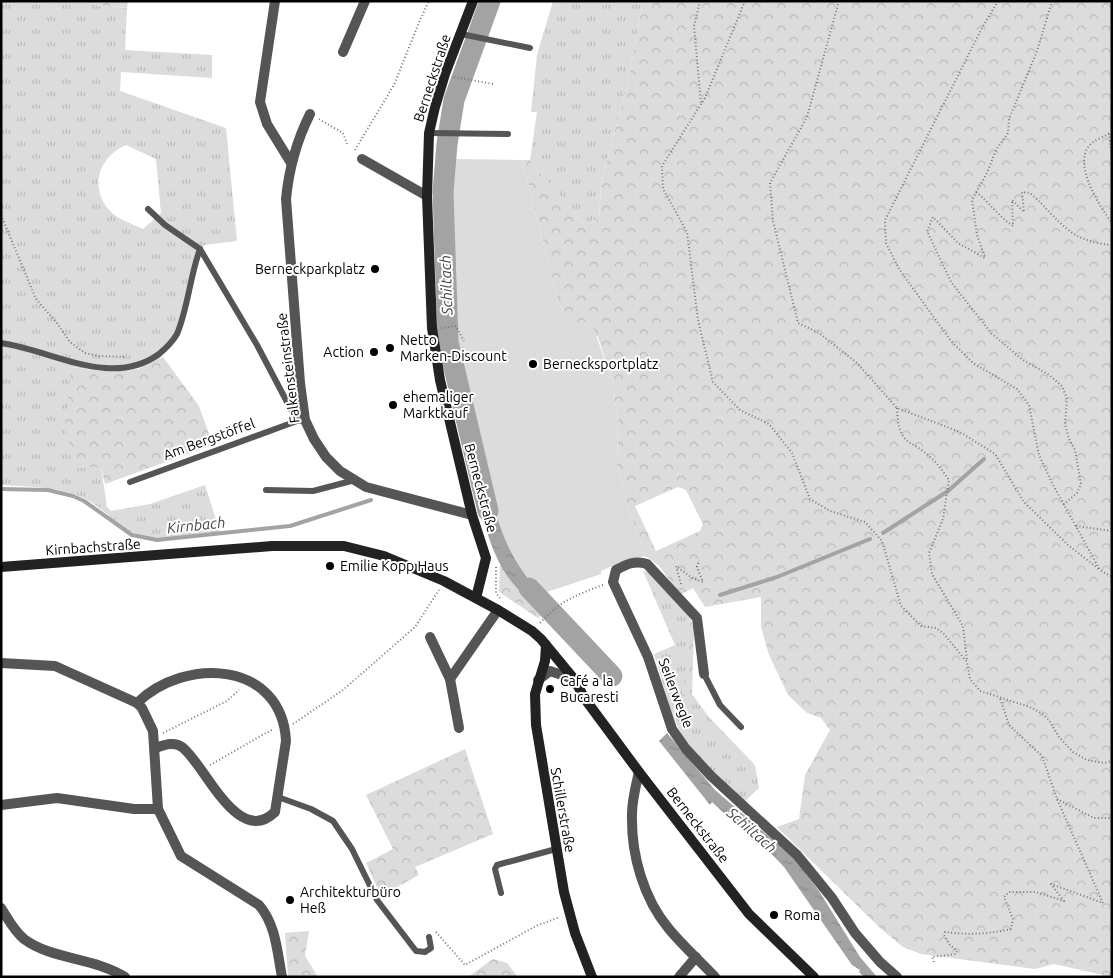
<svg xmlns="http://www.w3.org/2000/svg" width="1113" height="978" viewBox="0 0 1113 978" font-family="Ubuntu,sans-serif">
	<defs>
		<pattern id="grass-tufts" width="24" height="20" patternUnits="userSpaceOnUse" patternTransform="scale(1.25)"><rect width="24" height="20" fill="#dcdcdc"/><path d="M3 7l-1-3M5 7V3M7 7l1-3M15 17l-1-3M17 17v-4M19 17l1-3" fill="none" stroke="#bbb"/></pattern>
		<pattern id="forest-crowns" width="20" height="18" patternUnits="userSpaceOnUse" patternTransform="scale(1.25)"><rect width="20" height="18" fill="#dcdcdc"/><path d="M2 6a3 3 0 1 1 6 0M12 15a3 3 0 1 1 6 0" fill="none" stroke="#bbb"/></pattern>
		<pattern id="water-ripples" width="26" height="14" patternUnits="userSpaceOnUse" patternTransform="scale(1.25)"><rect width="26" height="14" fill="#a3a3a3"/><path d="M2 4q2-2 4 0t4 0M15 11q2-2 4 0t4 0" fill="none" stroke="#8b8b8b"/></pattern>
	</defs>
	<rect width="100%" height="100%" fill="#fff"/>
	<!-- grass -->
	<g fill="url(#grass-tufts)" fill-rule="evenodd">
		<path d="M1,1H87L95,5L127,8L125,50L212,55V78L121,72L120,91L226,128L237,241L204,245C173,336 191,383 71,367L101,467L107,507L111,511L150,504L205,485L220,532C196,535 168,543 144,537C119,530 106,509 84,498C58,486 29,487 1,485ZM126,145L156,159L161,213L143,229C133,224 119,220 112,213C88,190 98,157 126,145Z"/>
		<path d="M553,1H643L627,85L601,184L599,219L582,223L530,160L537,112H531L537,55Z"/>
		<path d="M643,571L649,572L690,618L684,694H692L708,716L755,765L759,788L744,802L704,764L682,736L671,711L654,654L675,645Z"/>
	</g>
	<!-- forest -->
	<g fill="url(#forest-crowns)" fill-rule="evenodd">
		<path d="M87,1H128L127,8L95,5Z"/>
		<path d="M643,1H1112V977L1054,964L1035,969L921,954L903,947L880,928L777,827L799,819L805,775L830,730L821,718L807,713L788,695L769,655L761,627V597L705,607L693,588L680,595L660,567L646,556L628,508L617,465L618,421L612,380L598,337L570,323L558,301L522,160H530L582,223L599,219L601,184L627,85ZM678,487L686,490L703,524L700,531L656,551L635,506Z"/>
		<path d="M163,357L199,406L213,445L105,484L101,467L74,468L65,426L71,367L101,371L138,369Z"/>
		<path d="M500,564L516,587L542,615L538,618L499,592Z"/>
		<path d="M690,618L694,628L692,694L683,695Z"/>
		<path d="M465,749L493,834L415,867L419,875L381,896L366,863L393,849L366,795Z"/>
		<path d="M309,931L305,956L318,977H288L285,933Z"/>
		<path d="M493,959L507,963L518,977H468Z"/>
	</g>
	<!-- park -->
	<path fill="#dcdcdc" d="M452,159L522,160L558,301L570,323L591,321L612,380L618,421L617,465L628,508L646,556L619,563L601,571V574L541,594L511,556L501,532L455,348Z"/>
	<!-- water -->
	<g fill="url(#water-ripples)">
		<path d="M487,482C503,540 509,561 552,605L542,615C531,602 518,591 508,577C489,550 483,517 475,485Z"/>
		<path d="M558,610L617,672L608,680L548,619Z"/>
		<path d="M667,733L715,790L794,858L819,891L860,957L877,977H864L859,972L860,970L852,965L784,867L761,843L758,845L712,802L710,805L659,741Z"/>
	</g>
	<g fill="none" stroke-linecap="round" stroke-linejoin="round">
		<!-- stream -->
		<g stroke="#a3a3a3" stroke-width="4">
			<path d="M1,489L48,490L73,496L84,501L132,535L157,540L290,526L371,500"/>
			<path d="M883,533L948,491L984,459"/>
			<path d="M720,595L777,577L870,539"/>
		</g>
		<!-- river -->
		<g stroke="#a3a3a3" stroke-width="21">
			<path d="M488,511L448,342L443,192L447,144L454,100L490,1"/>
			<path d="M529,588L612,676"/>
		</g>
		<!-- path -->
		<g stroke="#777" stroke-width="2" stroke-dasharray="1 2.5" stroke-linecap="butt">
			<path d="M700,1L694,26L701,103"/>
			<path d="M745,1L705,98L662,166L663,189L687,232L698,320L713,382L740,410L769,424L792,453L810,499L830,511L865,522L882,541L901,606L921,626L936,628L944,634L967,662L970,679L980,691L1030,707L1041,713L1049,720L1059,737L1073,752L1087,760L1104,763L1112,761"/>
			<path d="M839,1L807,117L770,183L773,221L798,323L819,333L857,363L897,408L960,432L995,454L1024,502L1068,545L1100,570"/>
			<path d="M998,1L982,28L885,220L886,243L899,269L951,341L973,363L1017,389L1029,405L1039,455L1052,483L1100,570L1112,577"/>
			<path d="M1052,1L1037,51L1009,119L1008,133L996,150L987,173L972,200L977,235L985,258L958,243L933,217L927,231L951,282L991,333L1023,360L1049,375L1062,386L1067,399L1065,424L1069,439L1075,450L1081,484L1077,493L1063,505"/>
			<path d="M454,77L493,84"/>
			<path d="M319,119L343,133L347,144"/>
			<path d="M1112,131L1109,134L1112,160"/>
			<path d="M1109,134C1103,137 1094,140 1089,146C1073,165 1100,207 1112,223"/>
			<path d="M355,150L394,85L420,20L429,1"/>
			<path d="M976,192C990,203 999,217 1013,226L1012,200L1024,212L1022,192L1030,193C1061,220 1066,241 1112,245"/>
			<path d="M1,215L36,299L57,323L70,342L85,353L99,356L126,357"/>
			<path d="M441,328L456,326L464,341"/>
			<path d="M897,408C899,449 909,436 932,459C939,465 944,473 949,480L943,519L929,553L932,574L963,626L967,660"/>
			<path d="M1076,526L1112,531"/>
			<path d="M496,567V593L500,598"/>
			<path d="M681,584L676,566L692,578L703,582L697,567L699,560"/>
			<path d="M540,623C560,601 576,595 603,585"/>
			<path d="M293,724L343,690L415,627L439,590"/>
			<path d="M163,733L227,701L239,690"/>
			<path d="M210,765L273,729"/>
			<path d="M1057,799L1094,818H1112"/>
			<path d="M436,932L465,965L536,926L560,917"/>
			<path d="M934,962L932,957L956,954L957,951L949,944L944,935L945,932C966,935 990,934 1011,929L1013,919L1004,897L1009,892H1036L1064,901L1051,884L1103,903L1057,799L1042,756L1009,725L1000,698"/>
		</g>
		<!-- service -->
		<g stroke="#555" stroke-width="6">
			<path d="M461,34L530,48"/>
			<path d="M429,133L508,134"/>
			<path d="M148,209L165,225L200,249"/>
			<path d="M1,343C52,350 111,389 159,354C165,349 173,341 177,334C188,308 190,276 200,249L257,345L297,421L305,420"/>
			<path d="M130,482L297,421"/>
			<path d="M266,490L313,491L355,480"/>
			<path d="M704,674L720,705L741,727"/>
			<path d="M278,797L311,809L333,821L352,849L377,900L416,951L425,952L431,948L429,937"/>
			<path d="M501,893L495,869L497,865L556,849"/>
		</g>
		<!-- minor -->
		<g stroke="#555" stroke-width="10">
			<path d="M275,1L260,102L267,124L291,163"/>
			<path d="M343,52L365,1"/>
			<path d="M310,114C296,142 289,168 286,199L300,383L305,420L314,439L326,457L340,471L366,487L472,515"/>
			<path d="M362,159L427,196"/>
			<path d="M430,637L450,679L459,728"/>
			<path d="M1,663L55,666L137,703L142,708L153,731L158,809L181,856L259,905C276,925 277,951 282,977"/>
			<path d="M704,674L697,618L647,564C635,560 627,564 616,570L613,582L648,657L672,729L686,749L711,776L797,855L832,898L855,933L880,962L897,977"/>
			<path d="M450,679L498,610"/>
			<path d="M538,680L550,671L574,679"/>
			<path d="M137,703C185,656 282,661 286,741L275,812C237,848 205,764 182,747C174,741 164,745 155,748"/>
			<path d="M639,772C636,785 632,800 632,814C631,854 643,898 669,929C683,946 700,961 715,977"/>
			<path d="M1,805L57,798L134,809H158"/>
			<path d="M1,908C8,919 14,931 24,939C52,960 93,957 125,977"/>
			<path d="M679,977L696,957"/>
		</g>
		<!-- secondary -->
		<g stroke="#222" stroke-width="10">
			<path d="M473,1L445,74L435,107L429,133L427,196L432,328L440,380L472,515L486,558L476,598"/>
			<path d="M1,567L272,546H344L384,556L444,581L498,610L532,631L541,639L574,679L585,699L639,772L749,914L814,977"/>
			<path d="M546,645L545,661L535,694L536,725L564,892L575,933L592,977"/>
		</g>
	</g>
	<!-- markers -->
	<g fill="#000" stroke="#fff" stroke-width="2">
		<circle cx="375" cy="269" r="5"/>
		<circle cx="390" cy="348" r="5"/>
		<circle cx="374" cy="352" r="5"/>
		<circle cx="533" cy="364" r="5"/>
		<circle cx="393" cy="405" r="5"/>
		<circle cx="330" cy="566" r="5"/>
		<circle cx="550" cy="689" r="5"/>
		<circle cx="290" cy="900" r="5"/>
		<circle cx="774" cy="915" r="5"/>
	</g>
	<g text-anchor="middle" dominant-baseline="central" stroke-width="4" stroke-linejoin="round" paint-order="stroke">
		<!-- street labels -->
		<g font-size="14" fill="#000" stroke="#fff">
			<text transform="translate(432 78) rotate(-72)">Berneckstraße</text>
			<text transform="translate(288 368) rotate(-97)">Falkensteinstraße</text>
			<text transform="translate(209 439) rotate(-20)">Am Bergstöffel</text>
			<text transform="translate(481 488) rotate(75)">Berneckstraße</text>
			<text transform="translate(93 547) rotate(-4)">Kirnbachstraße</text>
			<text transform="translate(676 693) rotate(69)">Seilerwegle</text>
			<text transform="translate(563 810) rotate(80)">Schillerstraße</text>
			<text transform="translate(698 825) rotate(52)">Berneckstraße</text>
		</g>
		<!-- poi labels -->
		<g font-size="14" fill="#000" stroke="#fff" text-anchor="start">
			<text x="365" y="269" text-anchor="end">Berneckparkplatz</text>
			<text x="400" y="340">Netto<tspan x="400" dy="16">Marken-Discount</tspan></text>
			<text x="364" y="352" text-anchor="end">Action</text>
			<text x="543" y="364">Bernecksportplatz</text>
			<text x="403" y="397">ehemaliger<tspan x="403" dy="16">Marktkauf</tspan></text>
			<text x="340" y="566">Emilie Kopp Haus</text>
			<text x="560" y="681">Café a la<tspan x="560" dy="16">Bucaresti</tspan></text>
			<text x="300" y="892">Architekturbüro<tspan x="300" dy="16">Heß</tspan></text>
			<text x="784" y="915">Roma</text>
		</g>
		<!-- water labels -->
		<g font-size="15" font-style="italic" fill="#444" stroke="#fff">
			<text transform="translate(446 285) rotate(-92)">Schiltach</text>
			<text transform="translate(196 525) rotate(-6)">Kirnbach</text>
			<text transform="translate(752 830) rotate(41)">Schiltach</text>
		</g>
	</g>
	<!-- border -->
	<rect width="1113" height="978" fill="none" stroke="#000000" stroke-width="5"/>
</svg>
